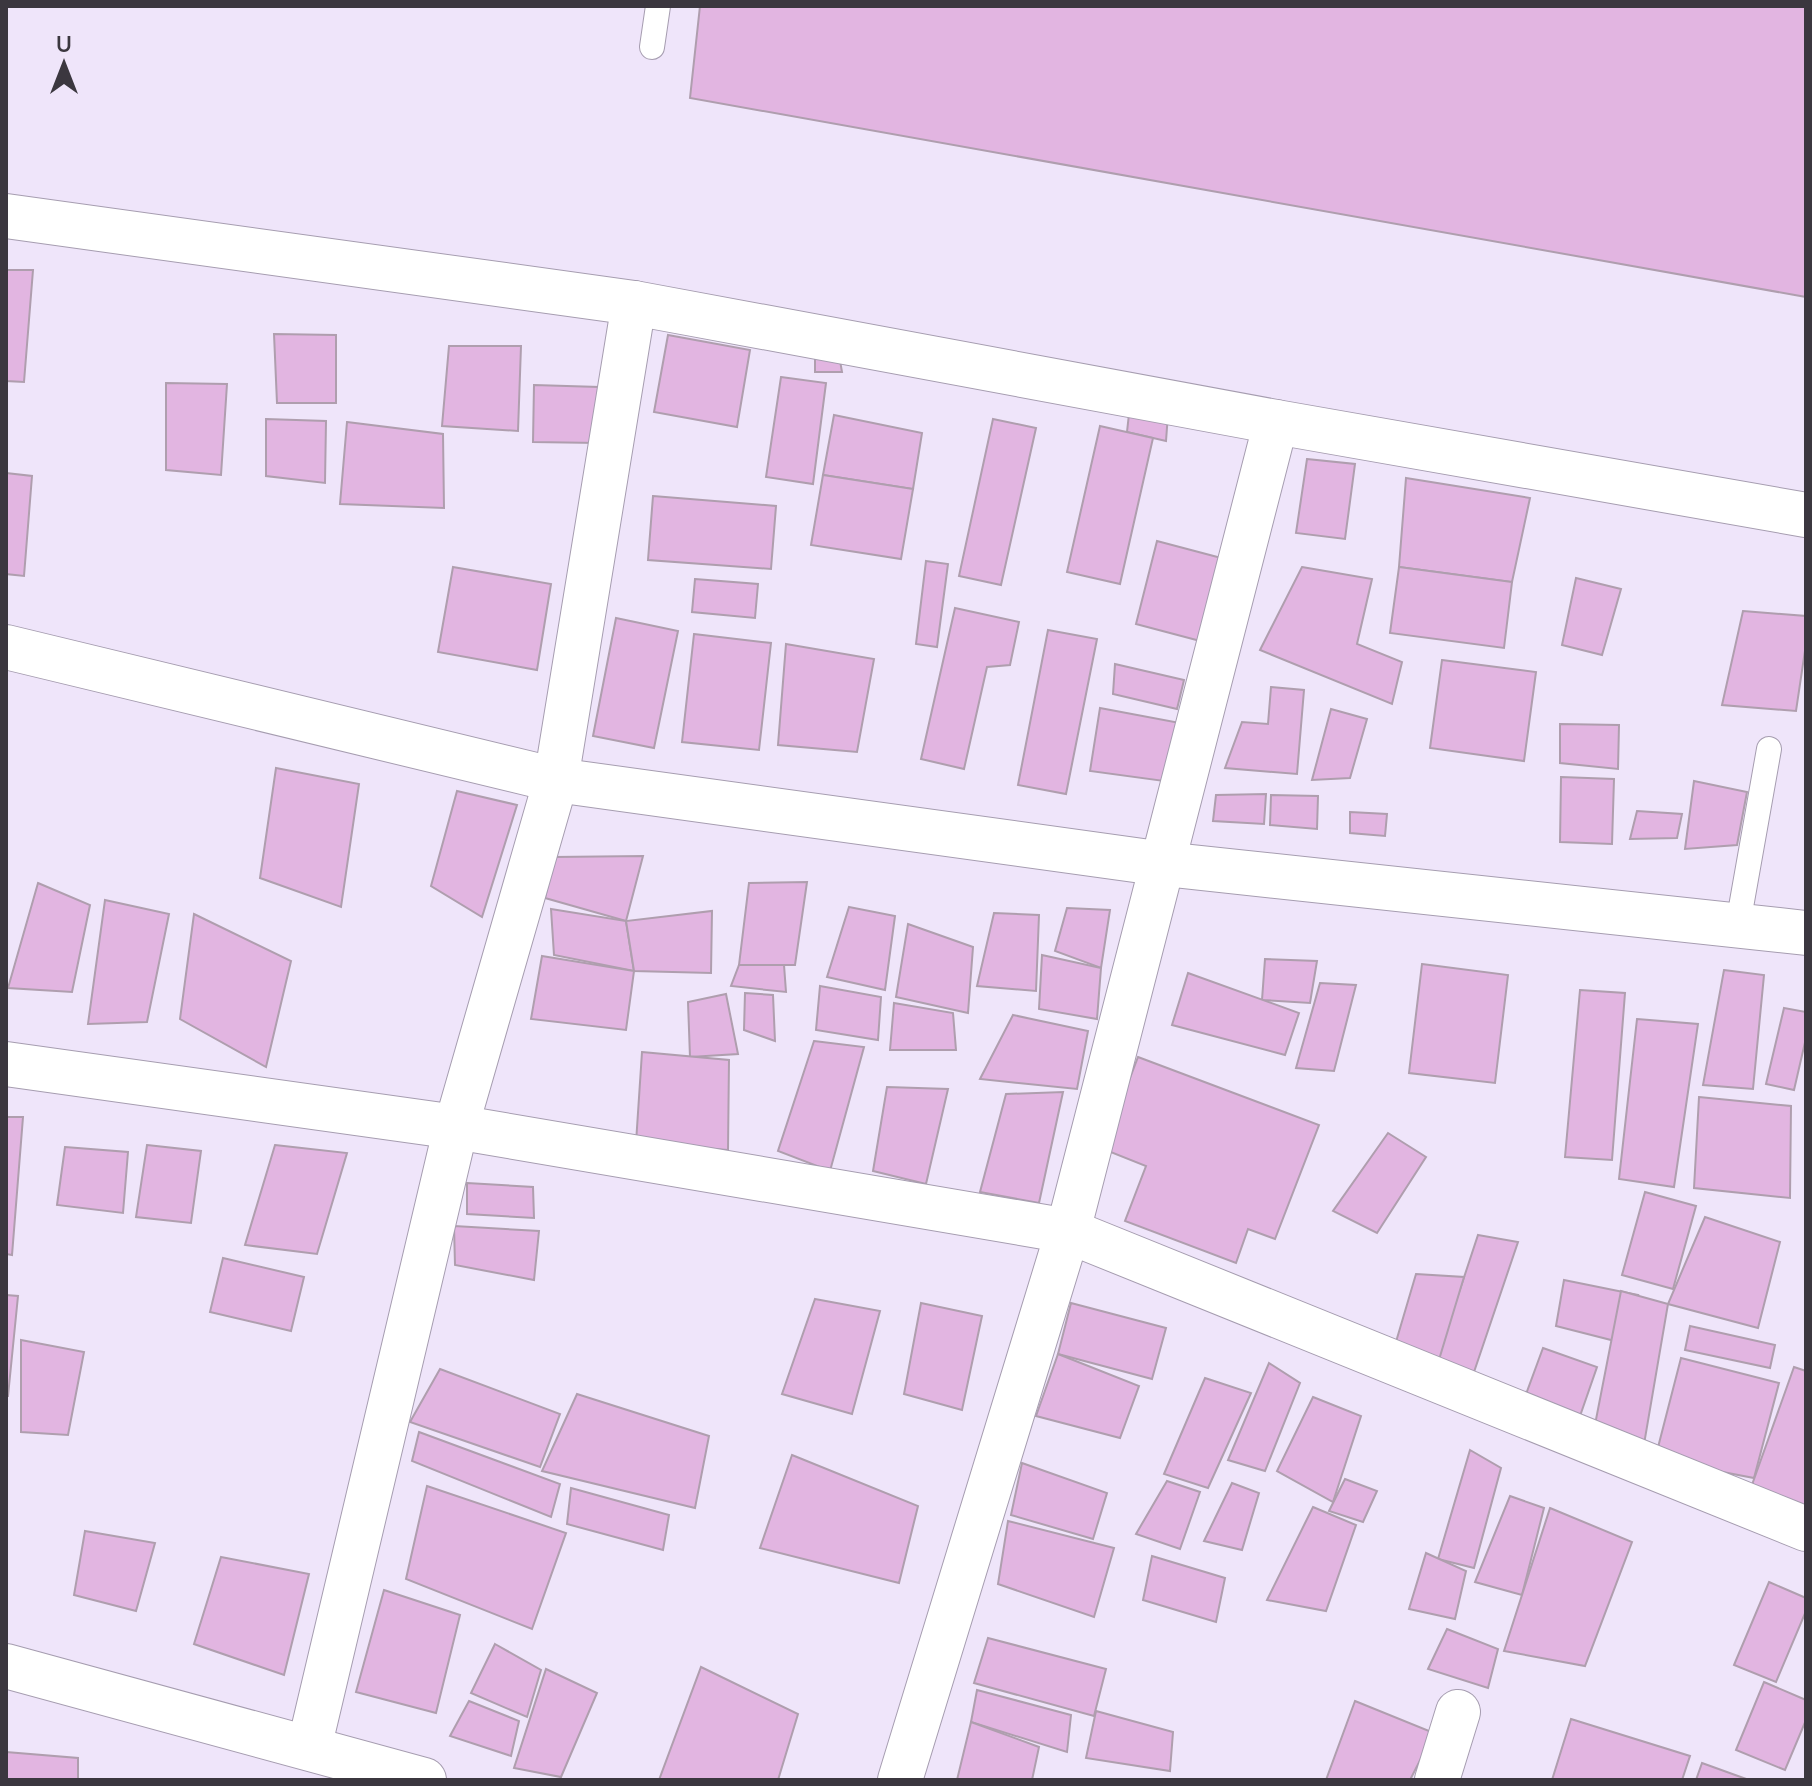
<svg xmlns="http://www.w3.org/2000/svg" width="1812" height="1786" viewBox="0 0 1812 1786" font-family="Manrope,sans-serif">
	<rect width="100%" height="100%" fill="#efe5fa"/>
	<!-- building -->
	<g fill="#e2b5e1" stroke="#af9eae" stroke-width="2">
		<path d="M700,6H1806V297L690,98Z"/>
		<path d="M6,270H33L24,382L6,381Z"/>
		<path d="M274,334L336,335V403H277Z"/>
		<path d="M668,335L750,350L737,427L654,412Z"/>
		<path d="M815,340L837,343L842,372H815Z"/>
		<path d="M449,346H521L518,431L442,426Z"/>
		<path d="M781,377L826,383L813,484L766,477Z"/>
		<path d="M166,383L227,384L221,475L166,470Z"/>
		<path d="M534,385L599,387L598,443L533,442Z"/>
		<path d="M1130,405L1168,414L1166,441L1127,432Z"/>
		<path d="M834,415L922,433L913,489L823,475Z"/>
		<path d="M266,419L326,421L325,483L266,476Z"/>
		<path d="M993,419L1036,428L1001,585L959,576Z"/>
		<path d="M347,422L443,434L444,508L340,504Z"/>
		<path d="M1100,426L1153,438L1120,584L1067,572Z"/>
		<path d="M1307,459L1355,464L1345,539L1296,533Z"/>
		<path d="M6,473L32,476L24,576L6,574Z"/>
		<path d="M823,475L913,489L901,559L811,545Z"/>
		<path d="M1406,478L1530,498L1512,582L1399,567Z"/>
		<path d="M653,496L776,506L771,569L648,560Z"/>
		<path d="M1157,541L1225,559L1204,642L1136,624Z"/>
		<path d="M926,561L948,564L937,647L916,644Z"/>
		<path d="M453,567L551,584L537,670L438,652Z"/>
		<path d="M1302,567L1372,579L1357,644L1402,662L1392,704L1260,650Z"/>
		<path d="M1399,567L1512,582L1504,648L1390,633Z"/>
		<path d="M1576,578L1621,589L1602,655L1562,645Z"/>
		<path d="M695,579L758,584L755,618L692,612Z"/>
		<path d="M955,608L1019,622L1010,665L987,667L964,769L921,759Z"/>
		<path d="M1743,611L1806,616V644L1796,711L1722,705Z"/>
		<path d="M616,618L678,631L654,748L593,736Z"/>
		<path d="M1048,630L1097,639L1066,794L1018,785Z"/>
		<path d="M694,634L771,643L759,750L682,742Z"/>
		<path d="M786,644L874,659L857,752L778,745Z"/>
		<path d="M1442,660L1536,672L1524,761L1430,748Z"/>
		<path d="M1115,664L1184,680L1177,709L1113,694Z"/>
		<path d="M1271,687L1304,690L1297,774L1225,768L1242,722L1268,724Z"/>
		<path d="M1100,708L1180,723L1171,782L1090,771Z"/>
		<path d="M1331,709L1367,719L1350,778L1312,780Z"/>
		<path d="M1560,724L1619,725L1618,769L1560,763Z"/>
		<path d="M276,768L359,784L341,907L260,878Z"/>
		<path d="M1561,777L1614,779L1612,844L1560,842Z"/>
		<path d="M1694,781L1747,792L1737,845L1685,849Z"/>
		<path d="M457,791L517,805L482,917L431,886Z"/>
		<path d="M1266,794L1264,824L1213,821L1216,795Z"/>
		<path d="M1271,795L1318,796L1317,829L1270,825Z"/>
		<path d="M1637,811L1682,814L1677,838L1630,839Z"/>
		<path d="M1350,812L1387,814L1385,836L1350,833Z"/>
		<path d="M643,856L626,921L545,898L554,857Z"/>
		<path d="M807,882L795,965H739L749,883Z"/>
		<path d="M38,883L90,905L72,992L8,988Z"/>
		<path d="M105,900L169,914L147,1022L88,1024Z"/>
		<path d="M849,907L895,916L885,990L827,977Z"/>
		<path d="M1067,908L1110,910L1101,968L1055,951Z"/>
		<path d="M551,909L626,921L634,971L554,955Z"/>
		<path d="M712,911L711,973L634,971L626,921Z"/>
		<path d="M994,913L1039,915L1036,991L977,986Z"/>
		<path d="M194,914L291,961L266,1067L180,1019Z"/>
		<path d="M908,924L973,947L968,1013L896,997Z"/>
		<path d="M1042,955L1101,968L1097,1019L1039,1009Z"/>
		<path d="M542,956L634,971L626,1030L531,1019Z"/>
		<path d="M1265,959L1317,961L1310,1003L1262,1000Z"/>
		<path d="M1422,964L1508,975L1495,1083L1409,1073Z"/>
		<path d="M739,965H784L786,992L731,986Z"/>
		<path d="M1724,970L1764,975L1753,1089L1703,1085Z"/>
		<path d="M1188,973L1299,1013L1285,1055L1172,1025Z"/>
		<path d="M1320,983L1356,985L1334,1071L1296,1068Z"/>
		<path d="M820,986L881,997L878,1040L816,1030Z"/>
		<path d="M1580,990L1625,993L1612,1160L1565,1157Z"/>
		<path d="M745,993L773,995L775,1041L744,1030Z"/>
		<path d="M726,994L738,1054L690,1057L688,1002Z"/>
		<path d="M894,1003L953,1013L956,1050H890Z"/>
		<path d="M1784,1008L1806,1012V1038L1794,1090L1766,1084Z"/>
		<path d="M1013,1015L1088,1031L1077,1089L980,1079Z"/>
		<path d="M1637,1019L1698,1024L1674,1187L1619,1179Z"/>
		<path d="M814,1041L864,1047L830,1171L778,1151Z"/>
		<path d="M642,1052L729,1060L728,1150L636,1143Z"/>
		<path d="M1138,1057L1319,1125L1275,1239L1248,1229L1236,1263L1125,1221L1146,1166L1103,1149Z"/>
		<path d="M887,1087L948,1089L926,1184L873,1171Z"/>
		<path d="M1063,1092L1039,1203L980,1192L1006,1094Z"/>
		<path d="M1699,1097L1791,1106L1790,1198L1694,1188Z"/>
		<path d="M6,1117H23L12,1255L6,1254Z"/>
		<path d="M1388,1133L1426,1157L1377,1233L1333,1211Z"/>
		<path d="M147,1145L201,1151L191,1223L136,1217Z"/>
		<path d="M275,1145L347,1153L317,1254L245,1245Z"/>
		<path d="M65,1147L128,1152L123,1213L57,1205Z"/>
		<path d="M467,1183L533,1187L534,1218L467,1214Z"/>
		<path d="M1645,1192L1696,1206L1673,1289L1622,1275Z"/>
		<path d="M1705,1217L1780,1242L1758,1328L1668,1304Z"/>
		<path d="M454,1226L539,1231L534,1280L455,1265Z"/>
		<path d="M1478,1235L1518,1242L1474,1372L1437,1359Z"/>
		<path d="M223,1258L304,1277L291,1331L210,1312Z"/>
		<path d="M1416,1274L1464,1277L1438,1363L1393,1352Z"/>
		<path d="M1564,1280L1638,1295L1615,1341L1556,1326Z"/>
		<path d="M1621,1291L1668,1304L1642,1456L1592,1440Z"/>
		<path d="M6,1295L18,1296L8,1396H6Z"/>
		<path d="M815,1299L880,1311L852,1414L782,1394Z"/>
		<path d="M921,1303L982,1316L962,1410L904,1394Z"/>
		<path d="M1071,1303L1166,1328L1152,1379L1058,1354Z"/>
		<path d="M1690,1326L1775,1345L1770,1368L1685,1350Z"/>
		<path d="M21,1340L84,1352L68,1435L21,1432Z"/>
		<path d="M1543,1348L1597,1367L1580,1416L1525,1397Z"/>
		<path d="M1058,1354L1139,1386L1120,1438L1036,1416Z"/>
		<path d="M1681,1358L1779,1383L1754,1478L1655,1459Z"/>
		<path d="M1269,1363L1300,1383L1265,1471L1228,1460Z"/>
		<path d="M1794,1367L1806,1371V1512L1748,1496Z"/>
		<path d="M440,1369L560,1414L540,1467L410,1422Z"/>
		<path d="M1205,1378L1251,1393L1208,1488L1164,1474Z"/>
		<path d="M577,1394L709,1436L695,1508L542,1471Z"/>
		<path d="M1313,1397L1361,1416L1333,1502L1277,1471Z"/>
		<path d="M419,1432L560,1484L551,1517L412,1461Z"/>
		<path d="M1470,1450L1501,1468L1474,1568L1438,1559Z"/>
		<path d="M792,1455L918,1506L899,1583L760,1548Z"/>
		<path d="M1022,1463L1107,1493L1093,1539L1011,1515Z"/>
		<path d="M1345,1479L1377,1491L1363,1522L1329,1511Z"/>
		<path d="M1167,1481L1200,1492L1180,1549L1136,1534Z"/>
		<path d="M1232,1483L1259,1493L1242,1550L1204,1541Z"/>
		<path d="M427,1486L566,1533L532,1629L406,1579Z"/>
		<path d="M571,1488L669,1515L663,1550L567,1524Z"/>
		<path d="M1510,1496L1544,1508L1522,1595L1475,1582Z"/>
		<path d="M1313,1507L1356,1525L1326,1611L1267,1600Z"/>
		<path d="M1550,1508L1632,1542L1585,1666L1504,1651Z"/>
		<path d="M1008,1521L1114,1548L1094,1617L998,1584Z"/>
		<path d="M85,1531L155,1543L136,1611L74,1595Z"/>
		<path d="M1426,1553L1466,1571L1455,1619L1409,1609Z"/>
		<path d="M1152,1556L1225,1578L1216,1622L1143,1600Z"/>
		<path d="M221,1557L309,1574L284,1675L194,1644Z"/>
		<path d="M1769,1582L1806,1598V1611L1776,1682L1734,1665Z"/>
		<path d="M384,1590L460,1615L436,1713L356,1692Z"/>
		<path d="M1447,1629L1498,1649L1488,1688L1428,1669Z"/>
		<path d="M988,1638L1106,1669L1094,1716L974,1683Z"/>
		<path d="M495,1644L541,1670L527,1717L471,1693Z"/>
		<path d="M701,1667L798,1714L778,1780H659Z"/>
		<path d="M546,1669L597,1693L561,1777L514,1768Z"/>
		<path d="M1764,1682L1806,1700V1720L1785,1770L1736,1750Z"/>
		<path d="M977,1690L1071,1715L1067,1752L971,1722Z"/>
		<path d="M469,1701L519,1721L511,1756L450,1736Z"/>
		<path d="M1355,1701L1434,1733L1410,1780H1326Z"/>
		<path d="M1096,1711L1173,1732L1170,1771L1086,1758Z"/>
		<path d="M1571,1719L1690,1756L1682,1780H1552Z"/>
		<path d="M971,1722L1039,1747L1032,1780H957Z"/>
		<path d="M6,1752L78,1758V1780H6Z"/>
		<path d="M1702,1763L1749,1780H1696Z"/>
	</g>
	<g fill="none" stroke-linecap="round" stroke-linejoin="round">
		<!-- service casing -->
		<g stroke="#a69db0" stroke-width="26">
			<g id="service">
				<path d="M652,47L658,6"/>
				<path d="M1738,924L1769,749"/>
			</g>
		</g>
		<!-- minor casing -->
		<g stroke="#a69db0" stroke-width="46">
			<g id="minor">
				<path d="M6,216L634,303L1276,422L1806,515"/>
				<path d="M6,647L556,780L1164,864L1806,933"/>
				<path d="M6,1064L456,1127L1068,1231L1806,1529"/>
				<path d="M6,1666L424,1780"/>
				<path d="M309,1748L456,1127L556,780L634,303"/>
				<path d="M900,1780L1068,1231L1276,422"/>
				<path d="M1437,1780L1458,1712"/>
			</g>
		</g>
		<!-- service -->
		<use href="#service" stroke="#fff" stroke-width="24"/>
		<!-- minor -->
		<use href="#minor" stroke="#fff" stroke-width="44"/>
	</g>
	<!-- border -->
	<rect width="1812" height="1786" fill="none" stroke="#3b373f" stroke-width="16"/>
	<!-- north arrow -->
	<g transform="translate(64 64)" stroke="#efe5fa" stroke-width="6" paint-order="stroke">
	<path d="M0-6L14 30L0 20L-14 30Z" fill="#3b373f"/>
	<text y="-12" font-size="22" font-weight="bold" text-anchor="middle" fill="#3b373f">U</text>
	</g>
</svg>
